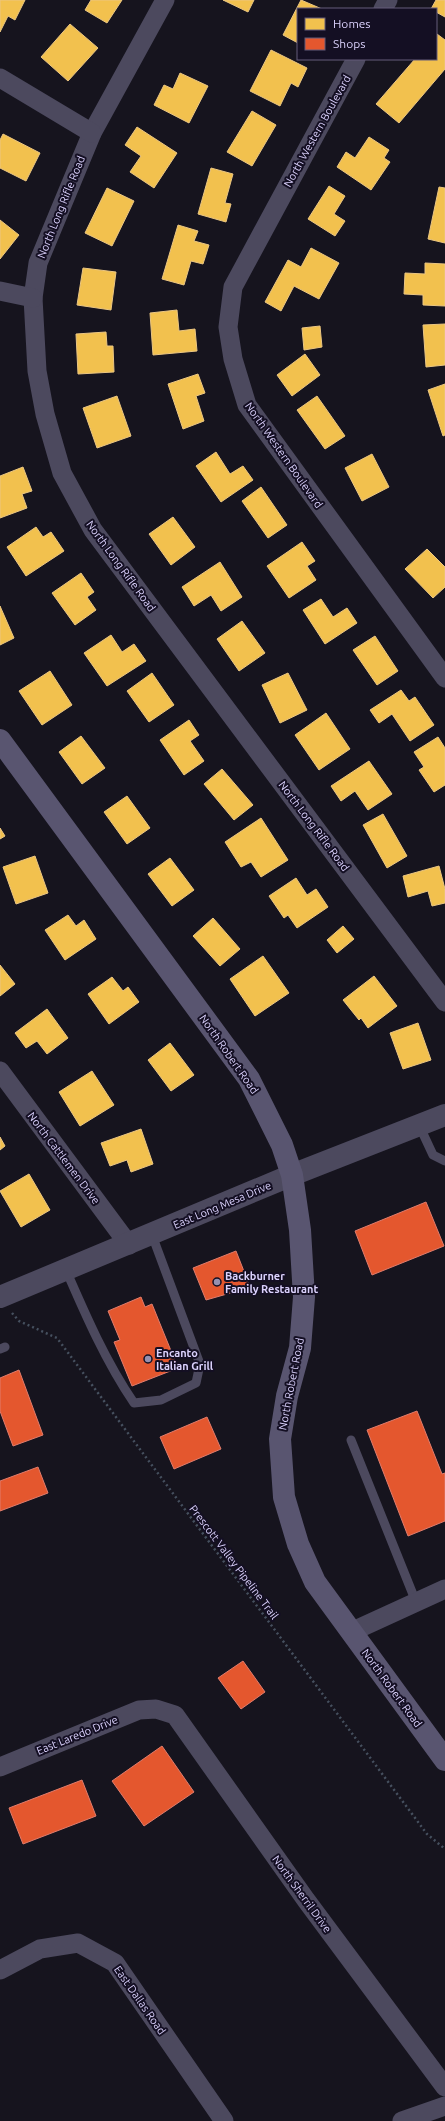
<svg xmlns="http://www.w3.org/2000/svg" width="445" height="2121" viewBox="0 0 445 2121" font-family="Ubuntu,sans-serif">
	<rect width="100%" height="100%" fill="#16141e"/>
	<!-- homes -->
	<g fill="#f2c14e" stroke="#ebc682">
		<path d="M0,0H25L15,20L8,16L0,32Z"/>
		<path d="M91,0H122L107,23L85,10Z"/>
		<path d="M223,0H254L248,12Z"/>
		<path d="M301,0L322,9H298V43L283,35Z"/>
		<path d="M436,0H445V17L436,12V9H431Z"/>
		<path d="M70,24L98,48L68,81L41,57Z"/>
		<path d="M437,34L445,40V69L399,123L376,104L415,59H436Z"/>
		<path d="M271,50L307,68L298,87L291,83L280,106L250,91Z"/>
		<path d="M180,73L208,86L189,123L154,105L164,85L173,89Z"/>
		<path d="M252,111L276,125L252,166L227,152Z"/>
		<path d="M137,127L177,153L154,188L130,172L141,156L125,145Z"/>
		<path d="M3,134L40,153L26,181L0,168V140Z"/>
		<path d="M369,137L389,150L384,158L390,162L371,190L337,167L346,152L355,158Z"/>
		<path d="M211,168L233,174L225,203L231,204L226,222L198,214Z"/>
		<path d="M329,186L345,196L334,214L345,221L335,236L308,219Z"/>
		<path d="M439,187L445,188V243L428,239Z"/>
		<path d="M107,188L134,201L112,246L85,233Z"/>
		<path d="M0,220L19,235L0,259Z"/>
		<path d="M178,225L198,231L194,241L209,245L203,264L191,261L184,285L162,279Z"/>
		<path d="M311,248L339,263L319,299L294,286L281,311L265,302L288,260L301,267Z"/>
		<path d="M425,263L445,264V306L423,305V295L404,294L405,273L425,274Z"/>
		<path d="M83,268L116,272L111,310L77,305Z"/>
		<path d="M177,310L179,331L195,329L197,351L153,355L150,313Z"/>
		<path d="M445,324V365L426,367L423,325Z"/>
		<path d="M320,326L322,347L304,350L302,328Z"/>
		<path d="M106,332L107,346H113L114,372L78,374L76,334Z"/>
		<path d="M305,354L320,375L292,396L277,375Z"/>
		<path d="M198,374L205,393L196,396L204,421L183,429L168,384Z"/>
		<path d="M445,384V435L443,436L428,390Z"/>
		<path d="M117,396L131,436L97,448L83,408Z"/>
		<path d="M317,396L345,436L325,449L297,410Z"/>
		<path d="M216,452L230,474L243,466L253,480L221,502L196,466Z"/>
		<path d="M372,454L389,487L362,501L345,468Z"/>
		<path d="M23,467L32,491L22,494L27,508L0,518V476Z"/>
		<path d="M261,487L287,525L268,538L242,501Z"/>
		<path d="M173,517L195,547L171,565L149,534Z"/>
		<path d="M36,527L43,537L51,532L64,551L26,576L7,547Z"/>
		<path d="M302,542L315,561L307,566L316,580L289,598L267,566Z"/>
		<path d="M427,549L445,567V587L433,598L405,569Z"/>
		<path d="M220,562L242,597L221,611L211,595L194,606L182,587Z"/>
		<path d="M81,573L94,592L87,597L96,610L75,625L52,593Z"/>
		<path d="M321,599L333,617L347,608L357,623L325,644L303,610Z"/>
		<path d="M0,606L14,638L0,645Z"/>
		<path d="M242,621L265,653L239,671L217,639Z"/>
		<path d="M111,635L122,652L134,644L146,661L107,686L84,653Z"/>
		<path d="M375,636L398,671L377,685L353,650Z"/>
		<path d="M50,671L72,705L42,725L19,691Z"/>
		<path d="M152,673L174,705L149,722L127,691Z"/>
		<path d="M288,673L307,710L280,723L262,685Z"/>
		<path d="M401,690L409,701L415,697L434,725L410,741L392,714L379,723L370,710Z"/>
		<path d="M326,713L350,749L319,770L295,735Z"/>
		<path d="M189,720L199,735L190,741L204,761L184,775L160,740Z"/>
		<path d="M81,736L105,768L82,784L59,752Z"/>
		<path d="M438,737L445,748V785L434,792L419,770L424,767L414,752Z"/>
		<path d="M369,761L392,794L368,810L355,791L341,801L331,786Z"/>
		<path d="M222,769L253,805L234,820L204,784Z"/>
		<path d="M127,796L150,828L127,844L104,812Z"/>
		<path d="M383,814L407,856L387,868L363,825Z"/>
		<path d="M261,818L288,860L261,877L251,862L241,867L225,842Z"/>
		<path d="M0,828L5,836L0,839Z"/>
		<path d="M35,856L48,893L16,904L3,867Z"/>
		<path d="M170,858L194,890L172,906L148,874Z"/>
		<path d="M439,866L445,889V903L432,906L428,891L408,897L403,876Z"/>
		<path d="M296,878L307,895L316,889L328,907L297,928L288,915L284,918L269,896Z"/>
		<path d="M68,915L76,926L84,920L96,939L65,960L45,930Z"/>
		<path d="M213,918L240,949L220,966L193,936Z"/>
		<path d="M343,926L354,939L337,953L327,940Z"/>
		<path d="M263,956L289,993L255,1016L230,979Z"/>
		<path d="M0,965L15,984L0,996Z"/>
		<path d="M374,976L397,1006L368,1028L361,1018L359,1020L343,1000Z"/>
		<path d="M112,977L123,991L128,987L139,1002L109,1024L88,994Z"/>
		<path d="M47,1009L68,1038L47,1054L37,1041L26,1048L15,1033Z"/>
		<path d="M418,1023L431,1060L403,1069L390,1033Z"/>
		<path d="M170,1043L194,1075L171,1091L148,1060Z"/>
		<path d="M92,1071L114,1105L80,1126L59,1092Z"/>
		<path d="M141,1129L153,1164L131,1172L127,1160L110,1166L101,1143Z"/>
		<path d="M0,1137L5,1146L0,1150Z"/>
		<path d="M29,1174L50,1210L21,1227L0,1191Z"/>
	</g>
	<!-- shops -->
	<g fill="#e4572e" stroke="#e17c6c">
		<path d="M426,1202L444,1246L372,1275L355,1231Z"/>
		<path d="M236,1251L249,1284L233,1290L234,1292L206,1300L193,1268Z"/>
		<path d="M141,1297L145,1307L152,1304L178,1368L132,1386L114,1342L120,1340L108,1311Z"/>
		<path d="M19,1370L43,1435L13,1446L0,1411V1378Z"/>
		<path d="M417,1411L442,1474L445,1473V1521L408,1536L367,1430Z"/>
		<path d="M207,1417L221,1449L174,1469L160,1437Z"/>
		<path d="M38,1467L48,1493L0,1511V1481Z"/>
		<path d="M243,1661L265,1692L241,1709L218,1678Z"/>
		<path d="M162,1746L194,1792L144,1826L112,1781Z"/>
		<path d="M82,1780L96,1816L23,1844L9,1808Z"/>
	</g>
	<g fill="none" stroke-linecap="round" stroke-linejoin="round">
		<!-- path -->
		<path stroke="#46505f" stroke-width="2.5" stroke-dasharray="2 3" stroke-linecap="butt" d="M12,1313L19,1321L57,1338L427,1834L445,1849"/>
		<!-- service -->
		<g stroke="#4c495e" stroke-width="9">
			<path d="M419,1125L433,1155L445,1161"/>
			<path d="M66,1270C86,1316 106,1362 134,1403L161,1400L196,1383L200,1364L152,1235"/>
			<path d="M0,1349L5,1347"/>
			<path d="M351,1440L416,1602"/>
		</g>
		<!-- minor -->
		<g stroke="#4c495e" stroke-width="19">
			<path d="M165,0L92,133L38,263L33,298L37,371L45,414L62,473L93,530L445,1002"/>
			<path d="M383,9L388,0"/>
			<path d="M356,59L233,287L228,327L233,359L247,405L445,678"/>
			<path d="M0,78L92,133"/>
			<path d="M0,291L33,298"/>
			<path d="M0,1071L129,1245"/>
			<path d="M351,1632L445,1589"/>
			<path d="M0,1767L139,1710L156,1709L175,1715L306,1900L445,2087"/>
			<path d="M0,1970L40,1949L78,1943L115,1963L224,2121"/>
			<path d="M402,2121L445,2106"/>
		</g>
		<!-- tertiary -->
		<path stroke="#4c495e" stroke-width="22" d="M0,1297L292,1175L445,1115"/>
		<!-- secondary -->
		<path stroke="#595570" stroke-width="22" d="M0,740L249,1079L282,1145L292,1175L300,1230L304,1297L300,1348L287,1396L280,1439L284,1497L298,1544L315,1582L445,1760"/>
	</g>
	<!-- markers -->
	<g fill="#9690af" stroke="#140f23" stroke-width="1.5">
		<circle cx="217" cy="1282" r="4"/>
		<circle cx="148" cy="1359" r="4"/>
	</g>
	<g text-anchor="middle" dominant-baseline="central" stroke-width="4" stroke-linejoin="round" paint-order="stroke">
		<!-- street labels -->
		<g font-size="11" fill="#dbd2fd" stroke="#140f23">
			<text transform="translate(317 131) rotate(-61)">North Western Boulevard</text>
			<text transform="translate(61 207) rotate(-68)">North Long Rifle Road</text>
			<text transform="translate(284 455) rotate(55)">North Western Boulevard</text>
			<text transform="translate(121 566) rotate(54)">North Long Rifle Road</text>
			<text transform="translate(314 826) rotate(53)">North Long Rifle Road</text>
			<text transform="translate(229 1054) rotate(55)">North Robert Road</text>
			<text transform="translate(64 1158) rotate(53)">North Cattlemen Drive</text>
			<text transform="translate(222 1205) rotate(-23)">East Long Mesa Drive</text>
			<text transform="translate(291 1384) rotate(-79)">North Robert Road</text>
			<text transform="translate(234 1562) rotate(53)">Prescott Valley Pipeline Trail</text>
			<text transform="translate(392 1688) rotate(54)">North Robert Road</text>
			<text transform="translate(77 1735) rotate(-22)">East Laredo Drive</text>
			<text transform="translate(302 1894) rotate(54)">North Sherril Drive</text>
			<text transform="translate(140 2000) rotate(55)">East Dallas Road</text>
		</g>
		<!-- poi labels -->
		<g font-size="11" font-weight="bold" fill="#dbd2fd" stroke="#140f23" text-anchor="start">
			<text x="225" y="1276">Backburner<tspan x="225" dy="13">Family Restaurant</tspan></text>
			<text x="156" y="1353">Encanto<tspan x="156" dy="13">Italian Grill</tspan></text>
		</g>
	</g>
	<!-- legend -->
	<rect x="297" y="8" width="140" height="52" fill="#140f23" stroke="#645d7a"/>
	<rect x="305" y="18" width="20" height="12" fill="#f2c14e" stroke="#645d7a"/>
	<text x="333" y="28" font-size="12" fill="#dbd2fd">Homes</text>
	<rect x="305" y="38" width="20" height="12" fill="#e4572e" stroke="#645d7a"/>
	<text x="333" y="48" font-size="12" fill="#dbd2fd">Shops</text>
</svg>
